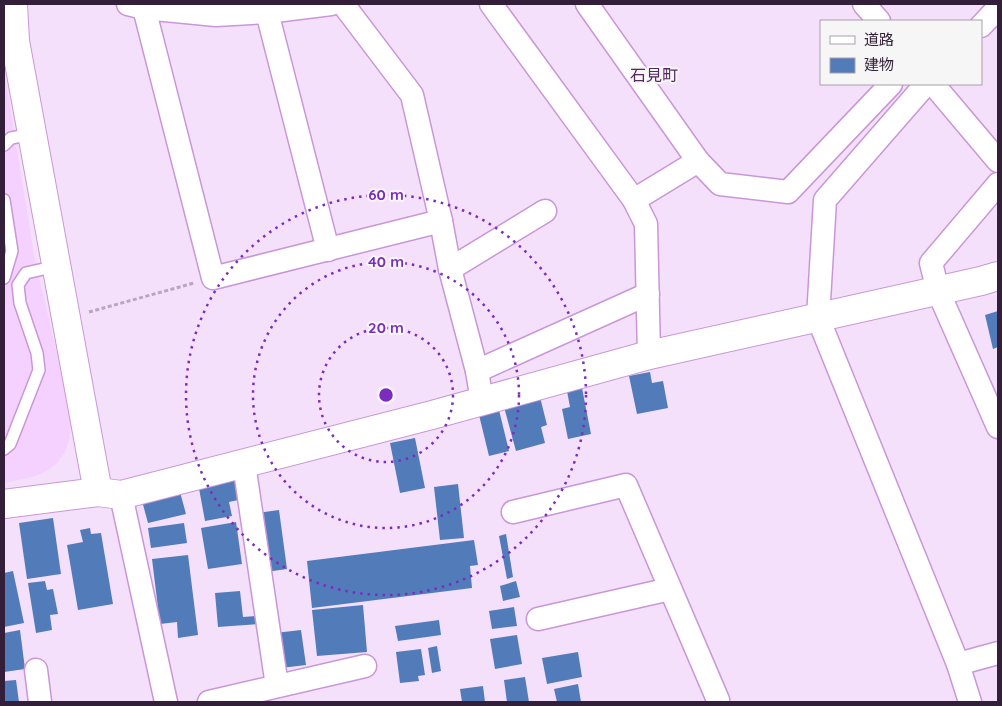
<svg xmlns="http://www.w3.org/2000/svg" width="1002" height="706" viewBox="0 0 1002 706" font-family="Quicksand,'Noto Sans JP',sans-serif">
	<rect width="100%" height="100%" fill="#f5e0fb"/>
	<!-- built -->
	<path fill="#f4d1fe" d="M4,69L35,261L67,395L71,422L69,440L65,452L57,463L47,471L33,477L4,483Z"/>
	<!-- building -->
	<g fill="#527bba">
		<path d="M998,311V347L993,349L985,315Z"/>
		<path d="M650,372L652,383L663,381L668,408L637,414L629,376Z"/>
		<path d="M582,388L591,434L568,439L562,409L570,407L567,391Z"/>
		<path d="M540,397L547,425L541,427L545,443L516,451L504,407Z"/>
		<path d="M499,410L509,451L489,456L479,415Z"/>
		<path d="M415,438L425,488L400,493L390,443Z"/>
		<path d="M239,476L243,499L229,502L232,516L205,521L198,483Z"/>
		<path d="M458,484L464,538L440,540L434,487Z"/>
		<path d="M180,492L186,514L148,523L142,501Z"/>
		<path d="M279,510L287,569L266,572L257,513Z"/>
		<path d="M53,518L61,574L27,579L19,523Z"/>
		<path d="M236,522L242,564L208,569L201,528Z"/>
		<path d="M184,523L187,543L151,548L148,528Z"/>
		<path d="M90,528L91,534L101,533L113,604L78,610L67,545L83,542L80,530Z"/>
		<path d="M506,534L513,577L507,579L499,536Z"/>
		<path d="M474,540L478,565L470,566L472,588L312,608L307,561Z"/>
		<path d="M188,555L198,635L178,638L177,622L160,624L152,559Z"/>
		<path d="M13,571L24,623L4,627V573Z"/>
		<path d="M45,581L47,590L53,589L58,614L50,615L52,630L36,633L28,583Z"/>
		<path d="M516,581L520,597L503,601L500,586Z"/>
		<path d="M240,591L243,617L257,616L258,624L218,627L215,593Z"/>
		<path d="M363,605L367,652L317,656L312,610Z"/>
		<path d="M514,607L517,626L492,629L489,611Z"/>
		<path d="M439,620L441,635L398,641L395,626Z"/>
		<path d="M20,630L25,669L4,672V633Z"/>
		<path d="M301,630L306,665L281,668L275,633Z"/>
		<path d="M517,635L522,664L495,669L490,639Z"/>
		<path d="M437,646L441,671L432,673L428,648Z"/>
		<path d="M421,649L425,675L418,676L419,681L400,683L396,652Z"/>
		<path d="M578,652L582,677L547,684L542,658Z"/>
		<path d="M525,677L529,702H507L504,680Z"/>
		<path d="M16,680L19,702H4V681Z"/>
		<path d="M578,684L581,702H557L554,689Z"/>
		<path d="M483,686L485,702H462L460,689Z"/>
	</g>
	<g fill="none" stroke-linecap="round" stroke-linejoin="round">
		<!-- lane casing -->
		<g stroke="#c997d8" stroke-width="14">
			<g id="lane">
				<path d="M4,145L11,138L33,134"/>
				<path d="M4,200L12,251L4,278"/>
				<path d="M4,449L10,444L39,370L37,353L20,303L18,285L26,273L57,266"/>
			</g>
		</g>
		<!-- street casing -->
		<g stroke="#c997d8" stroke-width="25">
			<g id="street">
				<path d="M128,4L144,8L216,15L267,12L331,4"/>
				<path d="M343,4L412,95L441,221L450,269L477,371L482,401"/>
				<path d="M491,4L634,200L646,224L649,355"/>
				<path d="M587,4L698,161"/>
				<path d="M864,4L879,21"/>
				<path d="M144,8L213,278L441,221"/>
				<path d="M267,12L328,250"/>
				<path d="M981,26L998,8"/>
				<path d="M926,84L825,200L818,318L958,664"/>
				<path d="M933,84L998,161"/>
				<path d="M998,184L931,263L938,291L998,427"/>
				<path d="M634,200L698,161L720,184L788,192L891,84"/>
				<path d="M450,269L545,211"/>
				<path d="M477,371L648,294"/>
				<path d="M244,464L277,686"/>
				<path d="M121,495L166,702"/>
				<path d="M513,512L626,485L718,700L717,702"/>
				<path d="M538,619L670,589"/>
				<path d="M36,670L40,702"/>
				<path d="M209,702L365,666"/>
				<path d="M970,702L958,664L998,653"/>
			</g>
		</g>
		<!-- secondary casing -->
		<g stroke="#c997d8" stroke-width="30">
			<g id="secondary">
				<path d="M98,492L121,495L432,415L649,355L981,281L998,276"/>
				<path d="M4,504L98,492L15,41L13,4"/>
			</g>
		</g>
		<!-- path -->
		<path stroke="#baa6c0" stroke-width="3" stroke-dasharray="4 2.5" stroke-linecap="butt" d="M89,312L194,283"/>
		<!-- lane -->
		<use href="#lane" stroke="#fff" stroke-width="11"/>
		<!-- street -->
		<use href="#street" stroke="#fff" stroke-width="22"/>
		<!-- secondary -->
		<use href="#secondary" stroke="#fff" stroke-width="28"/>
	</g>
	<!-- distance rings -->
	<g fill="none" stroke="#7b2cbf" stroke-width="2.5" stroke-dasharray="2.5 5">
		<circle cx="386" cy="395" r="67"/>
		<circle cx="386" cy="395" r="133"/>
		<circle cx="386" cy="395" r="200"/>
	</g>
	<g text-anchor="middle" dominant-baseline="central" stroke-width="4" stroke-linejoin="round" paint-order="stroke">
		<!-- neighbourhood labels -->
		<g font-size="16" fill="#562962" stroke="#f6f6f6">
			<text x="654" y="75">石見町</text>
		</g>
	</g>
	<circle cx="386" cy="395" r="8" fill="#7b2cbf" stroke="#f6f6f6" stroke-width="2.5"/>
	<g font-size="15" text-anchor="middle" font-weight="bold" fill="#7b2cbf" stroke="#f6f6f6" stroke-width="4" stroke-linejoin="round" paint-order="stroke">
		<text x="386" y="200">60 m</text>
		<text x="386" y="267">40 m</text>
		<text x="386" y="333">20 m</text>
	</g>
	<!-- border -->
	<rect width="1002" height="706" fill="none" stroke="#331f39" stroke-width="10"/>
	<!-- legend -->
	<rect x="820" y="20" width="162" height="65" fill="#f6f6f6" stroke="#a8a0aa"/>
	<rect x="830" y="36" width="25" height="8" fill="#ffffff" stroke="#a8a0aa"/>
	<text x="864" y="45" font-size="15" fill="#331f39">道路</text>
	<rect x="830" y="58" width="25" height="15" fill="#527bba" stroke="#a8a0aa"/>
	<text x="864" y="70" font-size="15" fill="#331f39">建物</text>
</svg>
